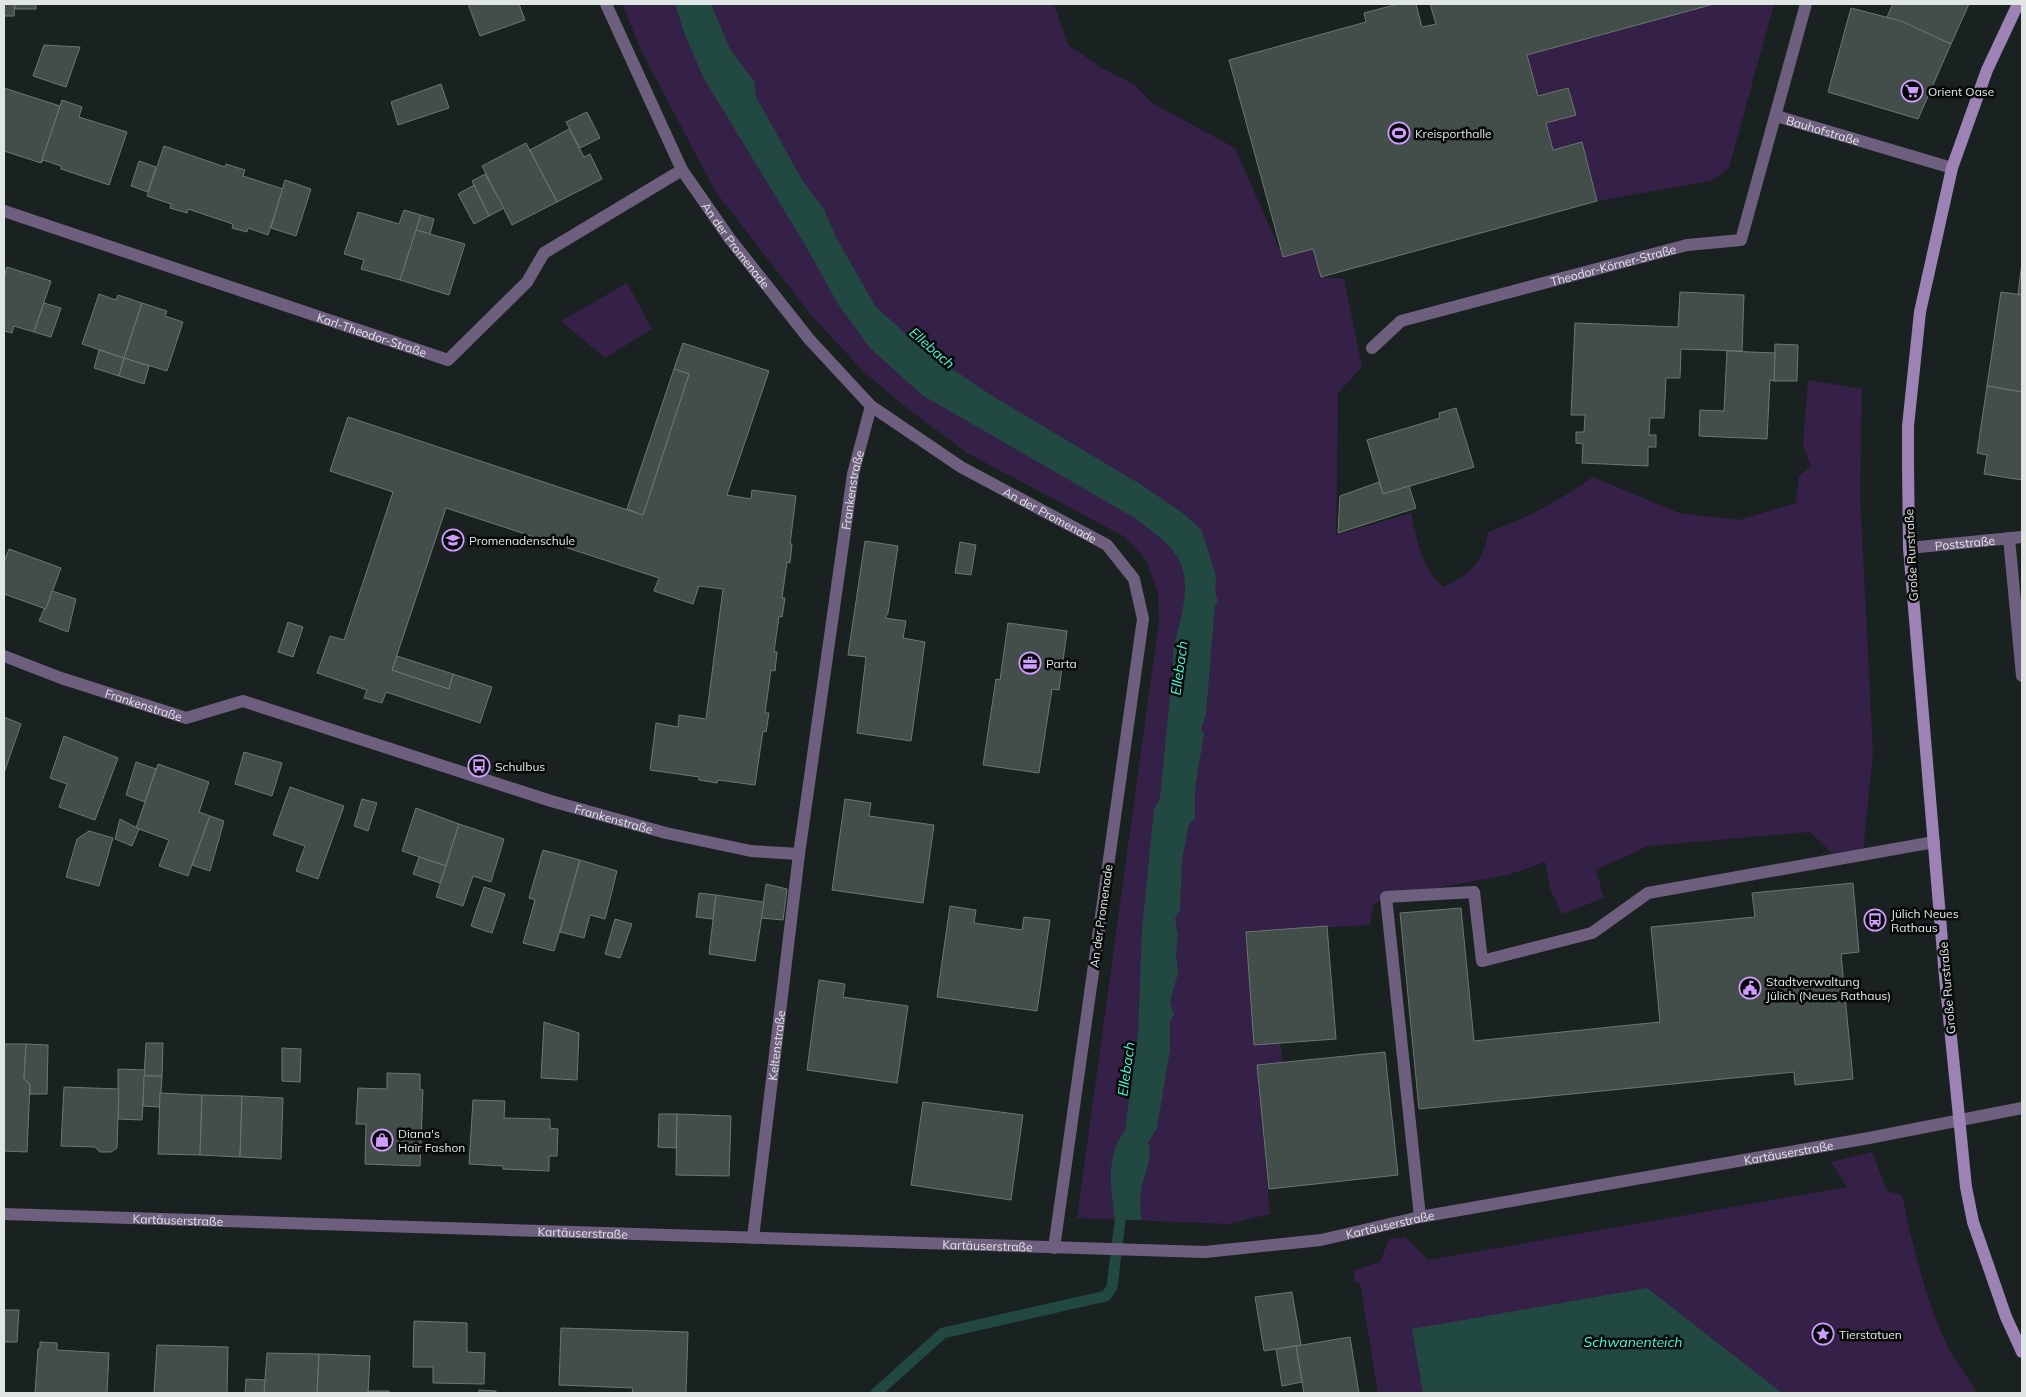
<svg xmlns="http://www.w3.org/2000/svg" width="2026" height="1397" viewBox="0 0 2026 1397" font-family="Mulish,sans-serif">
	<rect width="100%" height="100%" fill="#192220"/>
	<!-- green -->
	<g fill="#352047">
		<path d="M622,4H1054L1068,45L1102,68L1135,85L1152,103L1235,148L1283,257L1313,249L1321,277L1344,279L1362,367L1338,393L1336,535L1411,513C1417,539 1421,570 1444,587C1471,573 1483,564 1488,532C1526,519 1560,500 1593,477L1679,513L1739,520L1796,503L1799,476L1811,466L1803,445L1808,380L1862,389L1860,494L1873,753L1863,852L1836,857L1810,832L1648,846L1596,870L1604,898L1562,914L1551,891L1545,862L1508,875L1386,897L1373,905L1370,925L1246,932L1254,1045L1280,1043L1283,1062L1257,1066L1270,1214L1228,1224L1077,1218L1159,620L1158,593L1146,560L1125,537L967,453L908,409L864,372L811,315L715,191L642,52Z"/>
		<path d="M1714,4H1774L1729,168L1711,181L1597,201L1582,142L1553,150L1546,123L1576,115L1568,88L1538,96L1527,55Z"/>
		<path d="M627,283L652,329L605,358L561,321Z"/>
		<path d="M1872,1152L1887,1191L1902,1195C1913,1247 1925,1299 1948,1347C1956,1363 1969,1377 1976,1393H1378L1360,1283H1355L1354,1270L1380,1262L1389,1239L1405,1237L1428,1260L1847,1187L1831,1162Z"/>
	</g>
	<!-- water -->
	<g fill="#214941">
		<path d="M675,4H711L730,49L754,81L756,97L804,183L824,209L836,237L875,306L920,347L994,397L1140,484L1184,514L1201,530L1205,541L1216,576L1215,592L1218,602L1215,605L1206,714L1201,729L1204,734L1195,789V819L1189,824L1182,860L1180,910L1175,919L1178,935L1176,954L1178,973L1170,1002L1174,1015L1170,1021V1050L1157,1128L1148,1143C1154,1160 1142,1176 1141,1192C1140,1202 1141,1211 1141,1220L1115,1219C1111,1192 1105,1153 1125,1131L1138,1034L1142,929L1154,809L1160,798L1173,665C1172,648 1175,642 1179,627C1194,565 1182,552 1133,517L922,395L870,348L838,304L804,243L703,77L685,35Z"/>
		<path d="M1647,1288L1782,1393H1423L1412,1329Z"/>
	</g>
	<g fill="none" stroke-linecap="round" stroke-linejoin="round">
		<!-- stream -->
		<path stroke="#214941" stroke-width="11" d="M876,1393L943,1333L1106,1296L1112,1287L1122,1205"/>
	</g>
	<!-- building -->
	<g fill="#434d4a" stroke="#6c7673">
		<path d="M4,4H15L14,16H4Z"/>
		<rect x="15" y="4" width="21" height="5"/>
		<path d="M468,4H519L525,20L480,36Z"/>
		<path d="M1398,4H1416L1422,27L1436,24L1430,4H1714L1527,55L1538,96L1568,88L1576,115L1546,123L1553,150L1582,142L1597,201L1321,277L1313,249L1283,257L1229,60L1366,22L1364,13Z"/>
		<path d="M1893,4H1969L1951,44L1887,17Z"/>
		<path d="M1851,8L1901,21L1951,44L1918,119L1828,92Z"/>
		<path d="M44,45L80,47L66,87L33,76Z"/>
		<path d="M441,84L449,108L398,125L391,102Z"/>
		<path d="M4,88L60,106L41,163L4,151Z"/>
		<path d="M62,100L82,107L79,117L127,132L109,185L61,169V166L43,160L41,163Z"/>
		<path d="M587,112L600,138L580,148L566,122Z"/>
		<path d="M569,129L584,157L590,154L602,179L557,202L530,150Z"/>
		<path d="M526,143L557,202L512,225L482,166Z"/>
		<path d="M164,146L225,167L226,164L245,170L243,176L283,189L268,235L248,228L247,232L232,228L233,224L188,209L187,213L170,208L171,204L147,196Z"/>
		<path d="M139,161L156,167L148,192L131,186Z"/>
		<path d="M485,174L504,208L489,216L472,181Z"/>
		<path d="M285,180L311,189L296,236L271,228Z"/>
		<path d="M474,185L489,216L474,224L458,194Z"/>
		<path d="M404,210L421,215L400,280L361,269L364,260L344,254L358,212L399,224Z"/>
		<path d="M421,215L434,219L430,234L416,230Z"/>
		<path d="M416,230L465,244L449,295L400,280Z"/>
		<path d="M2022,262V295L2018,294Z"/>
		<path d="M7,267L51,281L34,332L14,326L12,333L4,331V277Z"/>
		<path d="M1680,292L1744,295L1742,351L1681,349L1680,378H1666L1664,418H1650L1649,435H1656V447H1648V466L1582,463L1583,444L1576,443V432H1584L1585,415H1571L1575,323L1678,327Z"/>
		<path d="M2001,292L2022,295V392L1987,386Z"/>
		<path d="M99,294L116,300L118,295L142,303L124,358L82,344Z"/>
		<path d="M44,303L61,308L51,337L34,332Z"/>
		<path d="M142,303L167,311L165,316L183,322L167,371L124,358Z"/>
		<path d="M683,343L769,371L727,495L751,499L752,490L796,496L790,544H792L790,563L787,562L782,598H785L782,617L779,616L774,652H777L775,671L771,670L765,713H769L766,732L763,731L755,785L718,780L717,783L699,780V777L650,770L656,723L678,727L679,715L706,719L723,589L699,586L693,604L654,591L659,578L446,508L392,670L449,689L453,674L492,687L480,723L386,692L382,703L364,698L367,690L317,673L330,636L344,640L393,492L330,471L348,417L643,515L689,374L674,369Z"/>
		<path d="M1775,344L1798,345L1797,381H1774Z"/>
		<path d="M99,350L124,358L119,376L94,368Z"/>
		<path d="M1727,351L1775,353L1774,381L1770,380L1767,439L1699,436L1700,410L1724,411Z"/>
		<path d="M124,358L149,366L144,384L119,376Z"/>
		<path d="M674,369L689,374L643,515L627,509Z"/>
		<path d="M1987,386L2022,392V480L1984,474L1987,455L1977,453Z"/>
		<path d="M1456,408L1474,467L1383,494L1367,440L1440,418L1439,413Z"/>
		<path d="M1379,482L1383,494L1409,486L1416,508L1338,533L1340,496Z"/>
		<path d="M865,541L898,546L888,613L885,618L906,621L903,638L925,642L911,741L857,733L866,657L848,655Z"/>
		<path d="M960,542L976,545L971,575L955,573Z"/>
		<path d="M9,549L61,568L46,609L4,594V562Z"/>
		<path d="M52,591L76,599L68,632L39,621L44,609H46Z"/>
		<path d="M288,622L303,627L293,657L278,652Z"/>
		<path d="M1008,623L1067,631L1059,690L1052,689L1039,773L983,765L996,679L1000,680Z"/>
		<path d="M397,656L453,674L449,689L392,670Z"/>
		<path d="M4,717L21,724L4,773Z"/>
		<path d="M64,736L118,758L95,820L59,807L67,784L50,778Z"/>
		<path d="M244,752L282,763L272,796L235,784Z"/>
		<path d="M136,762L156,769L145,802L126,795Z"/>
		<path d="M158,764L209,782L199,812L210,816L188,876L159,866L169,840L136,828Z"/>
		<path d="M290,787L344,806L318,879L296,871L305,846L273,835Z"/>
		<path d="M362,799L377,803L368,831L354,826Z"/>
		<path d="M845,799L871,803L869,816L934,825L923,903L832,890Z"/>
		<path d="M416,808L459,824L446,866L402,851Z"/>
		<path d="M210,816L224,821L210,871L192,865Z"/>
		<path d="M120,819L139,829L132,846L115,839Z"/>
		<path d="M459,824L504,839L491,882L473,876L463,906L436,897Z"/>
		<path d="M89,831L113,838L99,886L66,877L77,839Z"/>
		<path d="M543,850L580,860L554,951L523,943L535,900L529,898Z"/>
		<path d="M419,857L446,866L440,883L413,874Z"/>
		<path d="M580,860L617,871L605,919L590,915L584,938L560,932Z"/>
		<path d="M1853,883L1859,952L1841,954L1853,1079L1795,1085L1794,1072L1419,1109L1400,913L1461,908L1474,1041L1660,1022L1651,927L1755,917L1752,893Z"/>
		<path d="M766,884L787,889L783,920L761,918Z"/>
		<path d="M484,887L505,894L492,933L471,926Z"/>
		<path d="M699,893L716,895L713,919L696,917Z"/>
		<path d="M716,895L764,902L755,961L709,954Z"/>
		<path d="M950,906L976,910L974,923L1022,930L1024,917L1050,920L1037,1011L937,997Z"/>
		<path d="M615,919L632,924L620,958L605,954Z"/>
		<path d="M1327,926L1336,1039L1254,1045L1246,932Z"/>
		<path d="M819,980L845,984L843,997L908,1006L897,1083L807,1070Z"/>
		<path d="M544,1022L579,1033L577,1080L541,1078Z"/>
		<path d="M146,1043H163L162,1076H144Z"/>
		<path d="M4,1044H26L24,1079L30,1084L27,1152L4,1151Z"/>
		<path d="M26,1044L48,1045L47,1094H30V1084L24,1079Z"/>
		<path d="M282,1048L301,1049L300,1082L282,1081Z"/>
		<path d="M1385,1052L1398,1175L1269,1189L1257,1065Z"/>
		<path d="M118,1069L145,1070L142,1120L118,1119Z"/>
		<path d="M387,1073L420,1074V1089L423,1090L420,1166L365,1164L366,1124H356L358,1088L387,1089Z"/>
		<path d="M144,1076H162L160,1107L143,1106Z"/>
		<path d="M64,1087L119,1089L117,1148L111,1152H100L95,1147L61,1146Z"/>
		<path d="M160,1093L202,1095L200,1155L158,1154Z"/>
		<path d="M202,1095L242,1096L240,1157L200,1155Z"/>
		<path d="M242,1096L283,1098L281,1159L240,1157Z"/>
		<path d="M473,1100L505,1101L504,1118L550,1119V1128L558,1129L557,1156H549V1171L503,1169V1166L469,1164Z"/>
		<path d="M923,1102L1023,1115L1011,1200L911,1185Z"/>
		<path d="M659,1114H677L676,1148L658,1147Z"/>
		<path d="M677,1114L731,1116L729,1176L676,1175Z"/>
		<path d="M1292,1292L1301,1345L1264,1351L1255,1297Z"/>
		<path d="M4,1310H19L17,1342H4Z"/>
		<path d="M414,1321L467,1323V1352L485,1353L484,1384L433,1383V1367H413Z"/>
		<path d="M561,1328L688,1332L686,1393H632L633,1388L559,1385Z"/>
		<path d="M1350,1337L1359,1393H1304L1296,1346Z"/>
		<path d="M40,1342L57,1343V1350L109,1353L107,1393H35L38,1349H40Z"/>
		<path d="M157,1345L228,1347L227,1393H154Z"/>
		<path d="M1296,1346L1302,1382L1282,1386L1276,1349Z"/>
		<path d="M267,1353L319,1354L317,1393H264Z"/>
		<path d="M319,1354L370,1356L368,1393H317Z"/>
		<path d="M246,1379L265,1380L264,1393H245Z"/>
		<path d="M479,1390L496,1391V1393H479Z"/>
		<rect x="368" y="1391" width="21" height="2"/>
	</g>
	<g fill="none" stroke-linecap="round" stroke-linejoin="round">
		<!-- service -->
		<path stroke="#6f5f7f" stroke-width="12" d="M1420,1217L1386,897L1474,892L1482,961L1592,933L1648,893L1934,842"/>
		<!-- pedestrian -->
		<path stroke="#6f5f7f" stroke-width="12" id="s1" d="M753,1238L799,854"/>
		<!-- minor -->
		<g stroke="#6f5f7f" stroke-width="12">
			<path id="s2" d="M606,4L682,170L730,239L809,339L871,406L961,467L1107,545L1134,579L1143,619L1054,1248"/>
			<path id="s3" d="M1776,116L1952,168"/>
			<path id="s4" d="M4,211L448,360L527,282L544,253L682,170"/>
			<path id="s5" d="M1372,348L1401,321L1687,245L1741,240L1806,4"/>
			<path d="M2009,538L2022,676"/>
			<path id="s6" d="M1909,548L2022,537"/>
			<path id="s7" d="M4,656L61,678L186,718L243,701L551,801L666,833L751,851L799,854L853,474L871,406"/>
			<path id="s8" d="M4,1214L1205,1252L1321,1240L1420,1217L1869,1138L2022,1108"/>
		</g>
		<!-- secondary -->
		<path stroke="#9d82b6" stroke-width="12" d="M2018,4L1987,70L1952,168L1920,312L1908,426V463L1909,548L1945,977L1966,1187L1973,1222L2006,1317L2022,1352"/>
	</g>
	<!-- icons -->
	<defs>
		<g id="supermarket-ring" transform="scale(1.125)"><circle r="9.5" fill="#070a09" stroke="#d09dff" stroke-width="1.5"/><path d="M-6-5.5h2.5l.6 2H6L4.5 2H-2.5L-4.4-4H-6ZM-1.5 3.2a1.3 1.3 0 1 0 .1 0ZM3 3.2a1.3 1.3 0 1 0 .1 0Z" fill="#d09dff"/></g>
		<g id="stadium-ring" transform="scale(1.125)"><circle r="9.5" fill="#070a09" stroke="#d09dff" stroke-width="1.5"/><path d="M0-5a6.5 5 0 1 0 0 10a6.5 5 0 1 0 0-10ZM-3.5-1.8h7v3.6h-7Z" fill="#d09dff"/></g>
		<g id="school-ring" transform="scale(1.125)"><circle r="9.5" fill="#070a09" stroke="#d09dff" stroke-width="1.5"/><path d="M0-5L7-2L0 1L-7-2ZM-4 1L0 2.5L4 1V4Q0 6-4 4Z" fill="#d09dff"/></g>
		<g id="office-ring" transform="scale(1.125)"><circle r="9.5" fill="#070a09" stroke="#d09dff" stroke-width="1.5"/><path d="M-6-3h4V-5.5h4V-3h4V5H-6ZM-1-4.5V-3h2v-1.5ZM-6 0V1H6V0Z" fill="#d09dff"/></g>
		<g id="bus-ring" transform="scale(1.125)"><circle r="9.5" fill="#070a09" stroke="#d09dff" stroke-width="1.5"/><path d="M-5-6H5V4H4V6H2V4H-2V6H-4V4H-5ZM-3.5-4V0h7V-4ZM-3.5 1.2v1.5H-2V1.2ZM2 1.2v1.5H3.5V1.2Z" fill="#d09dff"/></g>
		<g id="civic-ring" transform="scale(1.125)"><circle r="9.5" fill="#070a09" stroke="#d09dff" stroke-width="1.5"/><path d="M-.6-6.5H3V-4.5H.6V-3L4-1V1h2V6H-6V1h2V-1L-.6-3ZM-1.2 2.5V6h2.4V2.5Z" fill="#d09dff"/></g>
		<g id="shop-ring" transform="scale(1.125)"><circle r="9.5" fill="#070a09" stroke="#d09dff" stroke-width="1.5"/><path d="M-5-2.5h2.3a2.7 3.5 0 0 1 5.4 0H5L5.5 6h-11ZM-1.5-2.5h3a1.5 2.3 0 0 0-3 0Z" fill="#d09dff"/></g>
		<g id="sight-ring" transform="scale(1.125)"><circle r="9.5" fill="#070a09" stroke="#d09dff" stroke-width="1.5"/><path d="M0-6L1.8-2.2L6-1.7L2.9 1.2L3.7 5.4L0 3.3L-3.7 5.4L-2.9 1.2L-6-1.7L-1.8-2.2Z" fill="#d09dff"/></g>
	</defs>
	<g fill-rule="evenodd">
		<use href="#supermarket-ring" x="1912" y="91"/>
		<use href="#stadium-ring" x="1399" y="133"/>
		<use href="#school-ring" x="453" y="540"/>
		<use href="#office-ring" x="1030" y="663"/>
		<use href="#bus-ring" x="479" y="766"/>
		<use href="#bus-ring" x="1875" y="920"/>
		<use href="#civic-ring" x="1750" y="988"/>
		<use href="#shop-ring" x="382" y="1140"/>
		<use href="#sight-ring" x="1823" y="1334"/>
	</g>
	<g text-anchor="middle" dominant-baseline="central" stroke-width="5" stroke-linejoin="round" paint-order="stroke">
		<!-- poi labels -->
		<g font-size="12" fill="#e0e6e4" stroke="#070a09" text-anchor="start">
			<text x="1928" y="91">Orient Oase</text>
			<text x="1415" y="133">Kreisporthalle</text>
			<text x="469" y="540">Promenadenschule</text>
			<text x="1046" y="663">Parta</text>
			<text x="495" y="766">Schulbus</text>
			<text x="1891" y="913">Jülich Neues<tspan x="1891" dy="14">Rathaus</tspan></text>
			<text x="1766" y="981">Stadtverwaltung<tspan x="1766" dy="14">Jülich (Neues Rathaus)</tspan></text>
			<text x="398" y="1133">Diana's<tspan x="398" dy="14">Hair Fashon</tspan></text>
			<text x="1839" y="1334">Tierstatuen</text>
		</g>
		<!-- street labels -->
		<g font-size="12" fill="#e0e6e4" stroke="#070a09">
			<text stroke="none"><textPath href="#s3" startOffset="49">Bauhofstraße</textPath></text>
			<text stroke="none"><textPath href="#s2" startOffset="275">An der Promenade</textPath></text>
			<text stroke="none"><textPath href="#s5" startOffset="259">Theodor-Körner-Straße</textPath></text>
			<text stroke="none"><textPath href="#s4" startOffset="388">Karl-Theodor-Straße</textPath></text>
			<text stroke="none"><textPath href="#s7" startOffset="1198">Frankenstraße</textPath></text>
			<text stroke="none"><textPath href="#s2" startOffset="695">An der Promenade</textPath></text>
			<text stroke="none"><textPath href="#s6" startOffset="56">Poststraße</textPath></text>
			<text transform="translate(1911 555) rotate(-93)">Große Rurstraße</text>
			<text stroke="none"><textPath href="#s7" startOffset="148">Frankenstraße</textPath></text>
			<text stroke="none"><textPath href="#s7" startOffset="641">Frankenstraße</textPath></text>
			<text transform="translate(1101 916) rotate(-82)">An der Promenade</text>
			<text transform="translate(1947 988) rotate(-95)">Große Rurstraße</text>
			<text stroke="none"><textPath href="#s1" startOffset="194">Keltenstraße</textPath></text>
			<text stroke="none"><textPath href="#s8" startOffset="1794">Kartäuserstraße</textPath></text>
			<text stroke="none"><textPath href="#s8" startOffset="174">Kartäuserstraße</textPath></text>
			<text stroke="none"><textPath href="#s8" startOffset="1389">Kartäuserstraße</textPath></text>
			<text stroke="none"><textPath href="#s8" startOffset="579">Kartäuserstraße</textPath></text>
			<text stroke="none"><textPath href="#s8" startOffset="984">Kartäuserstraße</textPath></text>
		</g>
		<!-- water labels -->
		<g font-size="14" font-style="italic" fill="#46fcde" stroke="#070a09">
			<text transform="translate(932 348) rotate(41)">Ellebach</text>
			<text transform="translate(1179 668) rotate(-82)">Ellebach</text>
			<text transform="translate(1126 1069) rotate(-82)">Ellebach</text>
			<text x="1633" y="1342">Schwanenteich</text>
		</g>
	</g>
	<!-- border -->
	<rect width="2026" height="1397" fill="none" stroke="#e0e6e4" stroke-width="10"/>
</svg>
